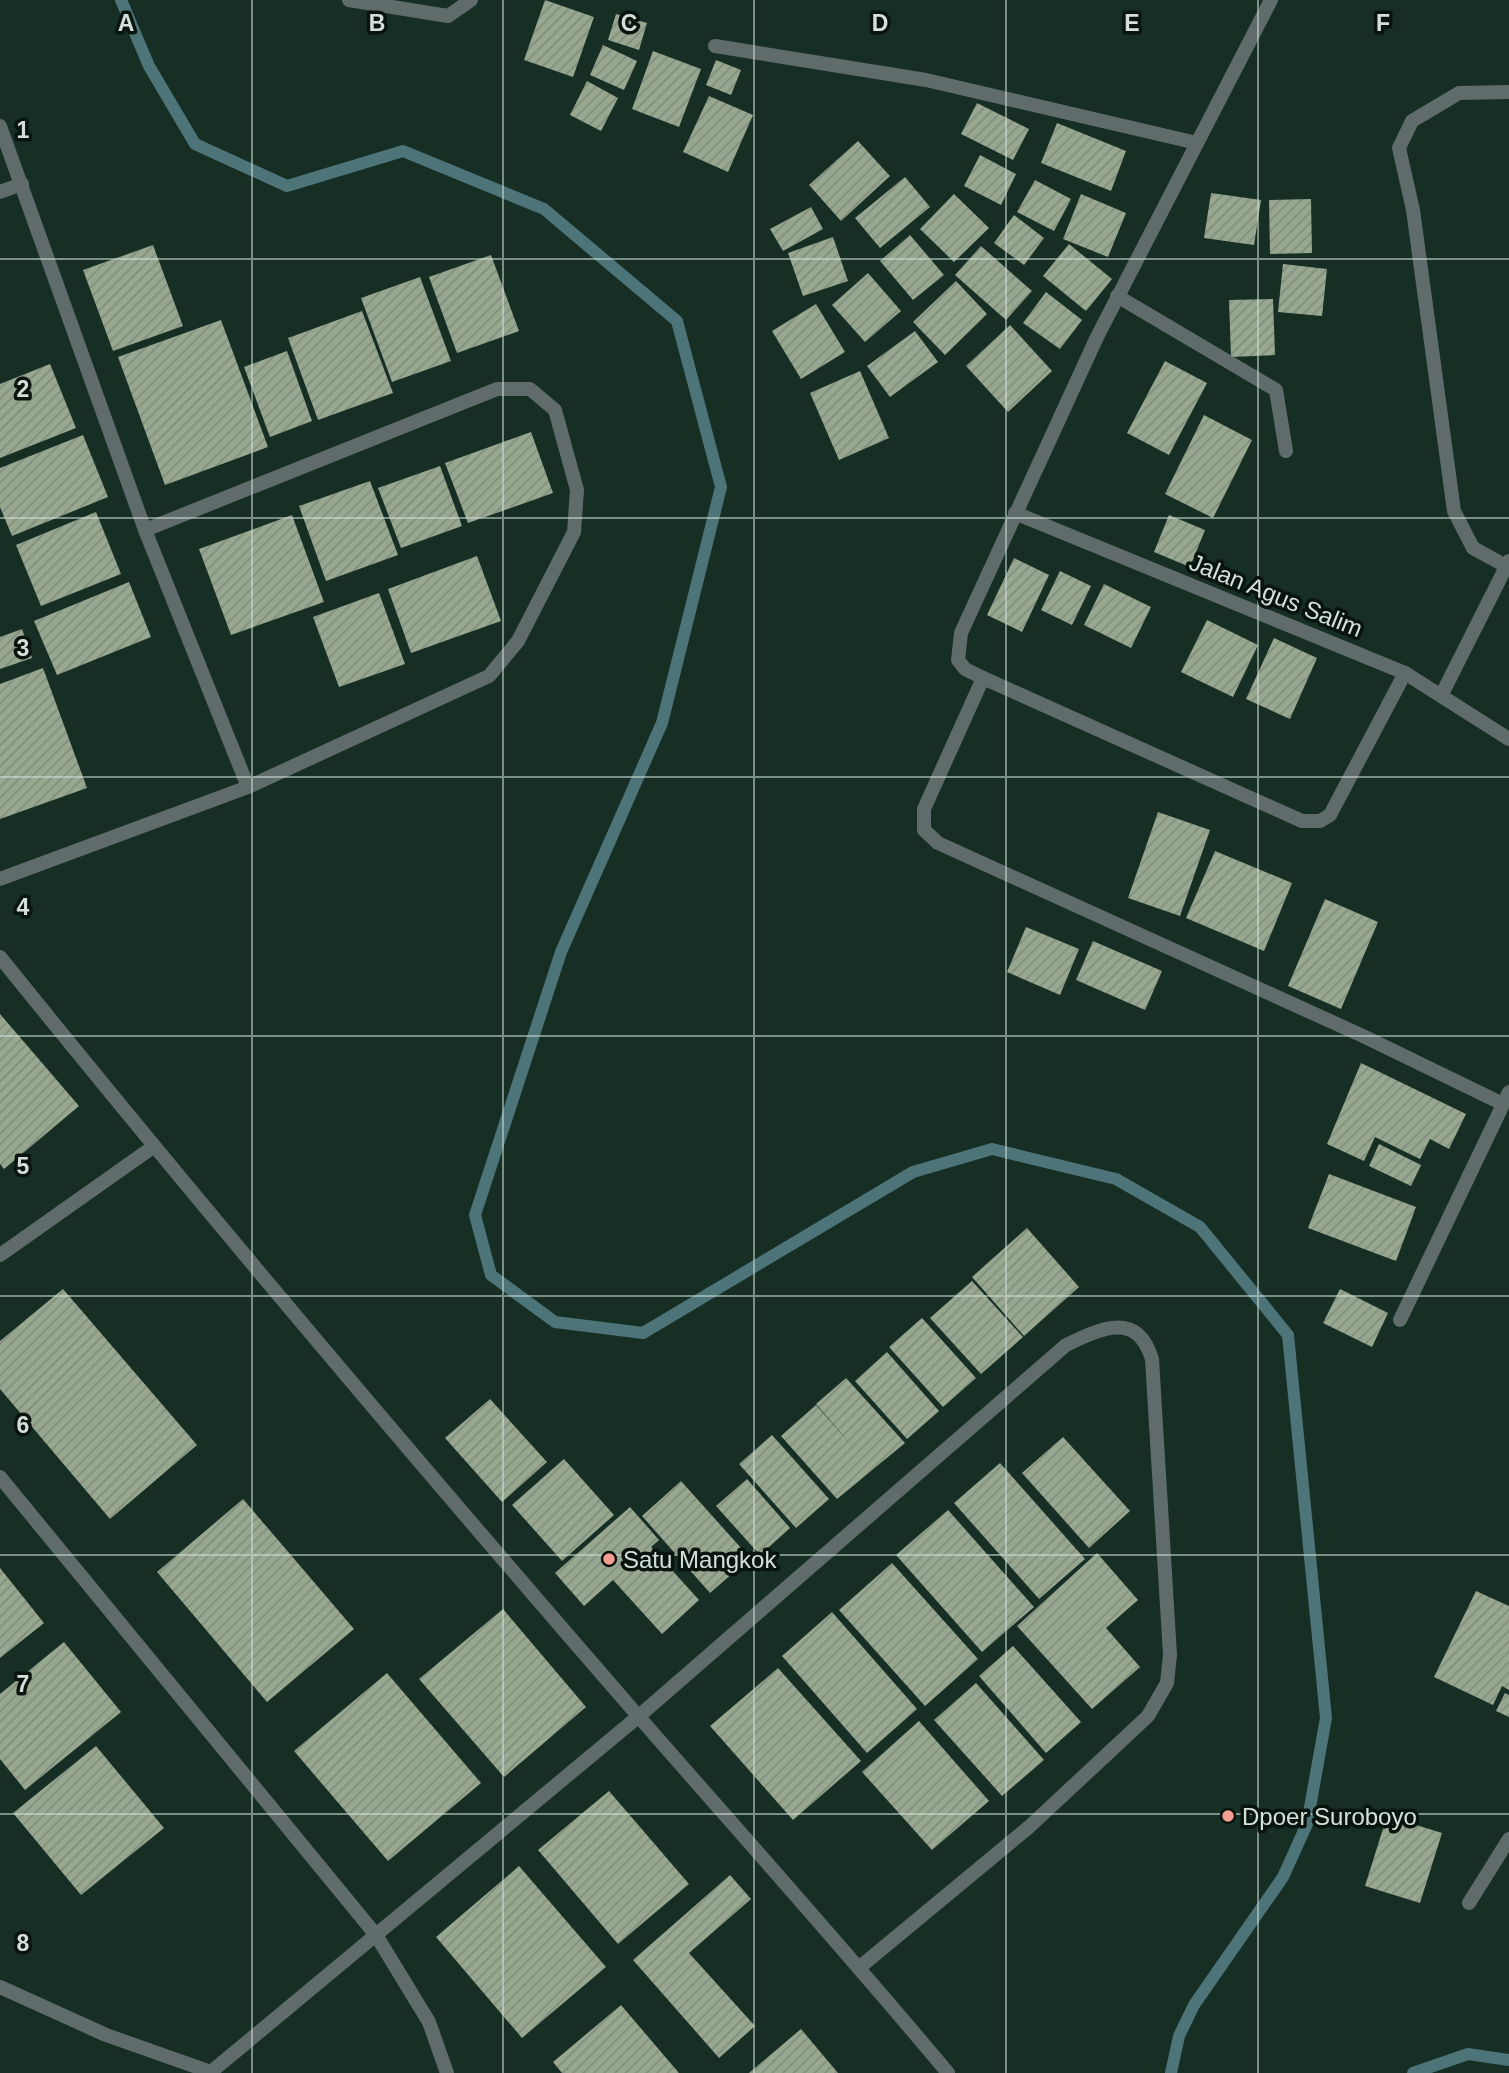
<svg xmlns="http://www.w3.org/2000/svg" width="1509" height="2073" viewBox="0 0 1509 2073" font-family="Arial,sans-serif">
	<defs>
		<pattern id="building-hatch" width="6" height="6" patternUnits="userSpaceOnUse" patternTransform="scale(1.75)"><rect width="6" height="6" fill="#97a790"/><path d="M-1 1l2-2M0 6l6-6M5 7l2-2" fill="none" stroke="#818e7c"/></pattern>
	</defs>
	<rect width="100%" height="100%" fill="#162e23"/>
	<g fill="none" stroke-linecap="round" stroke-linejoin="round">
		<!-- stream -->
		<g stroke="#4c7479" stroke-width="12">
			<path d="M121,0L149,66L195,144L287,186L403,151L544,209L677,321L721,487L662,723L561,952L475,1215L491,1275L555,1322L643,1333L913,1172L992,1149L1116,1179L1200,1227L1288,1335L1326,1718L1307,1824L1283,1877L1194,2005L1179,2036L1171,2073"/>
			<path d="M1413,2073L1468,2054L1509,2060"/>
		</g>
	</g>
	<!-- building -->
	<g fill="url(#building-hatch)">
		<path d="M545,0L594,17L573,77L524,60Z"/>
		<path d="M616,14L647,23L639,50L608,40Z"/>
		<path d="M603,45L637,61L624,90L590,75Z"/>
		<path d="M653,51L701,69L679,127L632,109Z"/>
		<path d="M716,60L741,70L731,95L706,85Z"/>
		<path d="M587,81L618,98L601,131L570,115Z"/>
		<path d="M709,96L753,115L728,172L683,152Z"/>
		<path d="M977,103L1029,129L1013,160L961,134Z"/>
		<path d="M1057,123L1126,151L1111,191L1041,163Z"/>
		<path d="M858,141L890,176L841,221L809,185Z"/>
		<path d="M980,155L1016,174L1001,205L964,186Z"/>
		<path d="M905,177L930,207L880,248L855,218Z"/>
		<path d="M1035,180L1071,199L1054,231L1017,212Z"/>
		<path d="M1211,193L1261,200L1254,245L1204,238Z"/>
		<path d="M954,194L989,228L954,262L920,229Z"/>
		<path d="M1081,194L1126,213L1108,257L1063,239Z"/>
		<path d="M1311,199L1312,253L1270,254L1269,200Z"/>
		<path d="M811,207L823,229L783,251L770,229Z"/>
		<path d="M1014,215L1044,238L1024,265L994,243Z"/>
		<path d="M910,235L944,275L913,300L880,261Z"/>
		<path d="M833,237L848,281L803,296L788,253Z"/>
		<path d="M1069,244L1112,279L1086,311L1043,276Z"/>
		<path d="M153,245L183,326L113,351L83,270Z"/>
		<path d="M981,246L1032,291L1006,320L955,275Z"/>
		<path d="M491,255L519,331L457,353L429,277Z"/>
		<path d="M1283,264L1327,269L1322,316L1278,312Z"/>
		<path d="M868,273L901,311L865,342L832,305Z"/>
		<path d="M420,277L451,361L392,382L361,298Z"/>
		<path d="M956,281L987,314L945,355L913,322Z"/>
		<path d="M1046,292L1082,320L1060,349L1023,323Z"/>
		<path d="M1273,299L1275,355L1231,357L1229,300Z"/>
		<path d="M816,304L845,352L801,379L772,331Z"/>
		<path d="M362,311L393,393L318,420L288,338Z"/>
		<path d="M221,320L268,447L165,485L118,357Z"/>
		<path d="M1010,325L1052,371L1008,412L966,366Z"/>
		<path d="M915,331L938,362L890,397L867,366Z"/>
		<path d="M287,351L312,421L270,437L244,367Z"/>
		<path d="M1165,361L1207,383L1169,455L1127,433Z"/>
		<path d="M50,364L76,428L0,458V384Z"/>
		<path d="M860,371L889,438L839,460L810,393Z"/>
		<path d="M1204,415L1252,440L1213,518L1165,494Z"/>
		<path d="M531,432L553,493L468,523L445,463Z"/>
		<path d="M83,435L108,497L12,536L0,507V468Z"/>
		<path d="M440,466L462,526L401,548L378,488Z"/>
		<path d="M370,481L398,555L326,581L299,506Z"/>
		<path d="M96,512L121,574L41,606L16,545Z"/>
		<path d="M292,515L324,602L231,635L199,549Z"/>
		<path d="M1169,515L1205,530L1190,567L1154,552Z"/>
		<path d="M477,556L501,621L411,653L388,589Z"/>
		<path d="M1014,558L1049,575L1022,632L987,615Z"/>
		<path d="M1060,571L1091,586L1072,625L1041,610Z"/>
		<path d="M129,582L151,637L57,675L34,621Z"/>
		<path d="M1104,584L1151,607L1131,648L1084,625Z"/>
		<path d="M379,593L405,664L339,687L313,617Z"/>
		<path d="M1207,620L1258,645L1233,697L1181,672Z"/>
		<path d="M22,629L32,658L0,669V637Z"/>
		<path d="M1274,638L1317,658L1290,719L1246,699Z"/>
		<path d="M43,668L87,788L0,819V684Z"/>
		<path d="M1158,812L1210,830L1180,916L1128,898Z"/>
		<path d="M1215,851L1292,883L1264,951L1186,918Z"/>
		<path d="M1325,899L1378,922L1341,1009L1288,986Z"/>
		<path d="M1026,927L1079,949L1060,995L1007,972Z"/>
		<path d="M1093,941L1162,971L1145,1010L1076,980Z"/>
		<path d="M0,1014L79,1106L4,1169L0,1164Z"/>
		<path d="M1361,1063L1466,1114L1449,1149L1430,1139L1420,1159L1375,1137L1364,1161L1327,1144Z"/>
		<path d="M1379,1144L1421,1165L1411,1186L1369,1166Z"/>
		<path d="M1329,1174L1416,1207L1396,1261L1308,1228Z"/>
		<path d="M1027,1228L1079,1287L1024,1336L972,1277Z"/>
		<path d="M972,1281L1023,1337L981,1374L930,1318Z"/>
		<path d="M63,1289L197,1445L110,1519L0,1389V1341Z"/>
		<path d="M1340,1289L1388,1313L1372,1347L1323,1323Z"/>
		<path d="M922,1318L976,1378L943,1407L889,1347Z"/>
		<path d="M887,1352L939,1411L907,1439L855,1381Z"/>
		<path d="M846,1378L905,1443L837,1499L781,1436L816,1405L854,1448L816,1404Z"/>
		<path d="M490,1399L547,1462L502,1502L445,1438Z"/>
		<path d="M772,1435L829,1499L796,1528L739,1464Z"/>
		<path d="M1063,1437L1130,1511L1089,1548L1022,1473Z"/>
		<path d="M564,1459L614,1515L562,1561L512,1505Z"/>
		<path d="M1000,1463L1085,1559L1039,1599L954,1503Z"/>
		<path d="M747,1479L790,1528L760,1555L716,1506Z"/>
		<path d="M681,1481L750,1558L710,1593L642,1516Z"/>
		<path d="M243,1499L354,1629L267,1702L157,1572Z"/>
		<path d="M630,1507L659,1540L651,1547L699,1600L662,1634L613,1580L584,1606L555,1573Z"/>
		<path d="M948,1510L1034,1607L982,1652L896,1555Z"/>
		<path d="M1097,1553L1138,1600L1106,1628L1140,1667L1092,1709L1017,1626Z"/>
		<path d="M892,1563L978,1659L925,1706L839,1610Z"/>
		<path d="M0,1568L44,1623L0,1658Z"/>
		<path d="M1476,1591L1509,1606V1690L1502,1686L1493,1705L1434,1677Z"/>
		<path d="M503,1609L586,1707L504,1777L419,1679Z"/>
		<path d="M832,1612L917,1709L867,1753L782,1656Z"/>
		<path d="M64,1642L121,1712L25,1790L0,1759V1694Z"/>
		<path d="M1013,1646L1081,1722L1046,1753L979,1676Z"/>
		<path d="M778,1668L861,1761L793,1820L710,1726Z"/>
		<path d="M387,1673L481,1783L388,1861L294,1751Z"/>
		<path d="M976,1683L1044,1760L1002,1796L934,1720Z"/>
		<path d="M1505,1693L1509,1695V1717L1496,1711Z"/>
		<path d="M919,1721L989,1801L932,1850L862,1772Z"/>
		<path d="M96,1746L164,1828L81,1895L13,1813Z"/>
		<path d="M609,1791L689,1884L618,1944L538,1850Z"/>
		<path d="M1387,1816L1442,1833L1420,1903L1365,1886Z"/>
		<path d="M519,1866L606,1967L522,2038L436,1937Z"/>
		<path d="M730,1875L751,1899L689,1953L755,2026L719,2058L633,1960Z"/>
		<path d="M621,2005L679,2073H562L553,2062Z"/>
		<path d="M801,2029L838,2073H749Z"/>
	</g>
	<g fill="none" stroke-linecap="round" stroke-linejoin="round">
		<!-- minor -->
		<g stroke="#5f6c6b" stroke-width="14">
			<path d="M349,0L448,16L471,0"/>
			<path d="M1271,0L1097,337L961,633L958,660L965,669L983,678L1302,821H1320L1330,815L1405,673"/>
			<path d="M715,46L926,80L1197,143"/>
			<path d="M0,126L145,530L248,787"/>
			<path d="M0,192L22,184"/>
			<path d="M1117,296L1276,390L1286,451"/>
			<path d="M1015,513L1405,673L1509,739"/>
			<path d="M1506,566L1473,548L1454,511L1413,210L1399,148L1412,121L1459,93L1509,92"/>
			<path d="M983,678L924,809V830L938,843L1363,1036L1503,1104"/>
			<path d="M1442,694L1509,561"/>
			<path d="M0,879L248,787L489,676L518,641L574,532L577,490L555,410L530,389H497L145,530"/>
			<path d="M0,957C208,1215 422,1467 639,1717C742,1835 847,1952 948,2073"/>
			<path d="M0,1255L153,1147"/>
			<path d="M1400,1320L1509,1092"/>
			<path d="M0,1477L376,1935L429,2022L447,2073"/>
			<path d="M1469,1903L1509,1839"/>
			<path d="M0,1987L106,2035L214,2073"/>
			<path d="M211,2072L639,1716L1066,1345C1100,1329 1137,1310 1152,1359L1170,1655L1167,1683L1148,1716L1029,1827L860,1967"/>
		</g>
	</g>
	<!-- grid -->
	<path fill="none" stroke="#d2e0d9" stroke-width="2" stroke-opacity="0.55" d="M252,0V2073M503,0V2073M754,0V2073M1006,0V2073M1258,0V2073M0,259H1509M0,518H1509M0,777H1509M0,1036H1509M0,1296H1509M0,1555H1509M0,1814H1509"/>
	<!-- markers -->
	<g fill="#f59d8e" stroke="#0a140f" stroke-width="2.5">
		<circle cx="609" cy="1559" r="7"/>
		<circle cx="1228" cy="1816" r="7"/>
	</g>
	<g text-anchor="middle" dominant-baseline="central" stroke-width="7" stroke-linejoin="round" paint-order="stroke">
		<!-- street labels -->
		<g font-size="24" fill="#d2e0d9" stroke="#0a140f">
			<text transform="translate(1276 595) rotate(22)">Jalan Agus Salim</text>
		</g>
		<!-- poi labels -->
		<g font-size="24" fill="#d2e0d9" stroke="#0a140f" text-anchor="start">
			<text x="623" y="1559">Satu Mangkok</text>
			<text x="1242" y="1816">Dpoer Suroboyo</text>
		</g>
	</g>
	<g font-size="23" text-anchor="middle" font-weight="bold" fill="#d2e0d9" stroke="#0a140f" stroke-width="7" stroke-linejoin="round" paint-order="stroke">
		<text x="126" y="31">A</text>
		<text x="377" y="31">B</text>
		<text x="629" y="31">C</text>
		<text x="880" y="31">D</text>
		<text x="1132" y="31">E</text>
		<text x="1383" y="31">F</text>
		<text x="23" y="138">1</text>
		<text x="23" y="397">2</text>
		<text x="23" y="656">3</text>
		<text x="23" y="915">4</text>
		<text x="23" y="1174">5</text>
		<text x="23" y="1433">6</text>
		<text x="23" y="1692">7</text>
		<text x="23" y="1951">8</text>
	</g>
</svg>
